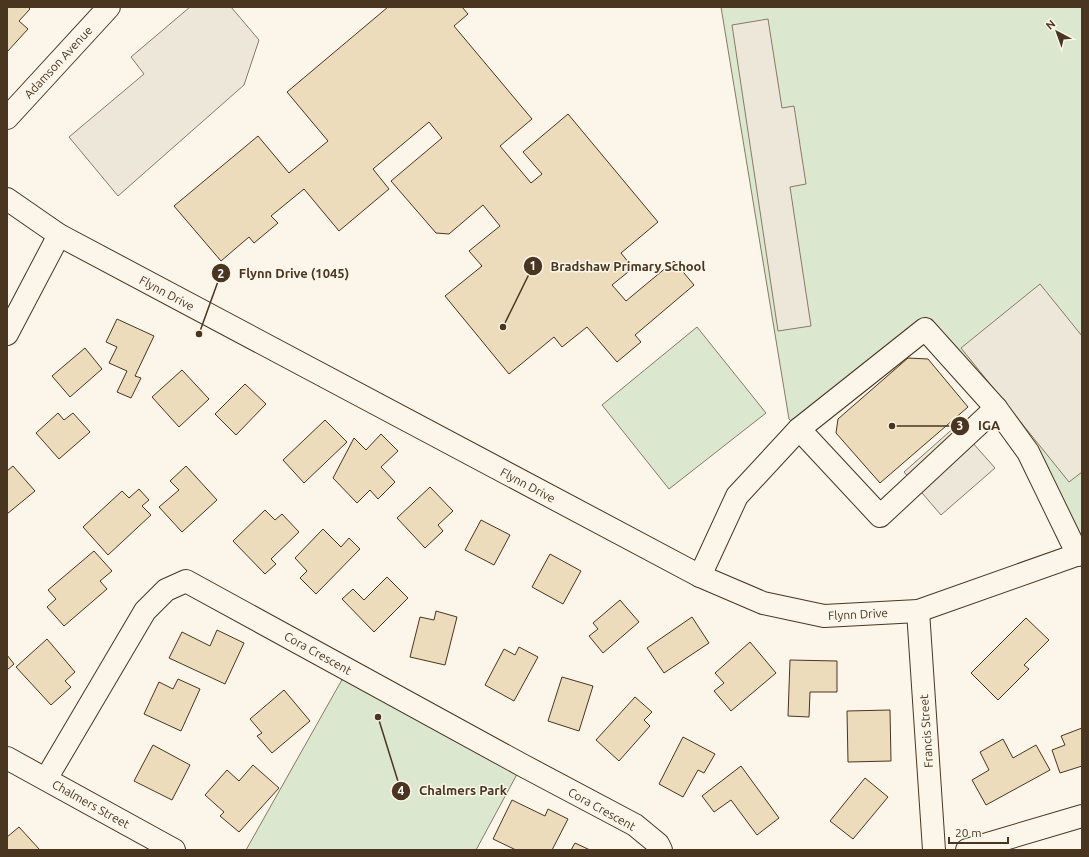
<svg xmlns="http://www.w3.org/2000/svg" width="1089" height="857" viewBox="0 0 1089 857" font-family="Ubuntu,sans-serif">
	<rect width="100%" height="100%" fill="#fbf6e9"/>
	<!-- green -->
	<g fill="#dce7d0" stroke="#887966">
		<path d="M721,7H1082V553L1028,452L925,329L799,429L789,419Z"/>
		<path d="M697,327L766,413L669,489L602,405Z"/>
		<path d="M348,669L522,765L476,850H246Z"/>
	</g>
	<!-- parking -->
	<g fill="#ede7d9" stroke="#887966">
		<path d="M190,7H231L259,40L244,85L118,196L69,137L144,74L131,57Z"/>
		<path d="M768,19L782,108L794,106L806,184L790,187L811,326L778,331L732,25Z"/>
		<path d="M1040,284L1082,336V472L1069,482L961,348Z"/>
		<path d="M957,425L995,468L941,515L904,472Z"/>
	</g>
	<!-- building -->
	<g fill="#ecdcbc" stroke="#4a3520">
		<path d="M7,7H28L30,9L19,21L28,29L7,52Z"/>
		<path d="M388,7H462L468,14L454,26L532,119L500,146L531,183L542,174L523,152L568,114L658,222L621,253L633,268L612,285L626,301L674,261L694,285L635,335L641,342L617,362L587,327L562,347L554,337L509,374L445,296L482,266L469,251L500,226L483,205L449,234L436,233L391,181L442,138L429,122L373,169L389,189L339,231L304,189L271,216L278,223L254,243L249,237L221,261L174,206L258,136L289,173L328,141L287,92Z"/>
		<path d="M117,319L154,336L135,376L141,378L131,398L117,392L127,371L109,363L117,347L106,342Z"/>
		<path d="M85,348L102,369L70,397L52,376Z"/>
		<path d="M908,358L928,359L968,407L880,483L836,433L838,419Z"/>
		<path d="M182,370L209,399L179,427L152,397Z"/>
		<path d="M245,384L266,404L236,435L215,414Z"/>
		<path d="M58,413L64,420L73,413L90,432L59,459L36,433Z"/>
		<path d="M325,420L347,442L304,483L283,460Z"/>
		<path d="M381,434L398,451L381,467L395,482L378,499L370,490L357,503L333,478L354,438L366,450Z"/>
		<path d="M13,466L35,491L7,514V471Z"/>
		<path d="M186,466L217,500L182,532L159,507L179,490L170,481Z"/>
		<path d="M430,487L453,511L438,525L443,531L425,548L397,518Z"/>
		<path d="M139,489L149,500L142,506L151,515L108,555L83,527L122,491L129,498Z"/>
		<path d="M265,510L275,520L282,514L299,532L271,559L276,564L265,574L233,541Z"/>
		<path d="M481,520L510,535L494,565L465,550Z"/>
		<path d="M323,529L341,547L349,538L360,549L316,594L300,578L307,571L295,558Z"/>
		<path d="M94,551L112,571L100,581L107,589L64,626L47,607L56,599L48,590Z"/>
		<path d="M550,554L581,571L563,604L532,587Z"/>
		<path d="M387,577L408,598L374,632L342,599L353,589L364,600Z"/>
		<path d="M620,600L639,622L603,653L589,636L598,629L593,623Z"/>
		<path d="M436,611L457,617L445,665L410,657L420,617L434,620Z"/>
		<path d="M692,617L709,643L664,673L647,648Z"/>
		<path d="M1026,618L1049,640L1024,665L1029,669L998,700L971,673Z"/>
		<path d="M217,630L244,643L225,684L169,658L182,632L210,646Z"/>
		<path d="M47,639L75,672L65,681L71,687L51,705L16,667Z"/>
		<path d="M750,642L776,673L731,711L714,691L724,683L715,673Z"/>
		<path d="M519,647L538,657L514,701L485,685L504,649L515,655Z"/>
		<path d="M7,655L14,664L7,670Z"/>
		<path d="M790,660L837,661V692H810L809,717L788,716Z"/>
		<path d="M562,677L593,686L579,731L548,721Z"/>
		<path d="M178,679L200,689L181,731L144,714L159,682L173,689Z"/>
		<path d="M284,690L310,721L272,753L257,736L262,733L250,719Z"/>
		<path d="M635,697L652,712L644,720L650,726L619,761L596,740Z"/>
		<path d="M890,710L891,761L848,762L847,711Z"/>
		<path d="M1082,728V766L1060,773L1052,750L1065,745L1061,736Z"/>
		<path d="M683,737L715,754L704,773L698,770L683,797L659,784Z"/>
		<path d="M1003,739L1013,758L1036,745L1050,770L986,805L972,780L989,770L980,752Z"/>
		<path d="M153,745L190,765L172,800L134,781Z"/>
		<path d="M253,765L279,788L239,832L220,816L224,812L205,795L227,770L239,781Z"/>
		<path d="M741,766L779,818L757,835L731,800L714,812L702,796Z"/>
		<path d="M865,778L888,797L853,839L830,821Z"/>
		<path d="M512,800L545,816L548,809L568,819L552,850H516L493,839Z"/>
		<path d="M19,827L40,850H7V837Z"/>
		<path d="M575,843L590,850H571Z"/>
	</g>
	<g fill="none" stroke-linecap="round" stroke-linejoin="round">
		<!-- minor casing -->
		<g stroke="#4a3520" stroke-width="24">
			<g id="minor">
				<path d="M7,118L109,7"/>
				<path d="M7,199L59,235L700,576L763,603L824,616L918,611L1082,553"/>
				<path d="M7,334L59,235"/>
				<path d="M799,429L880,516L996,408"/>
				<path d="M700,576L737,496L799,429L925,329L996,408L1028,452L1078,555"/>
				<path d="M918,611L934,850"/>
				<path d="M7,758L174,850"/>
				<path d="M46,779L145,611L166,590L186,581L522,765L635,825L658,844L661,850"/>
				<path d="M967,850L1082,816"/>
			</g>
		</g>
		<!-- minor -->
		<use href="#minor" stroke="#fbf6e9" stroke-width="22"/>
	</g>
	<g text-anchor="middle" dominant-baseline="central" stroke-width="3" stroke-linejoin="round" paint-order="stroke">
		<!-- street labels -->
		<g font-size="12" fill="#4a3520" stroke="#fbf6e9">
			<text transform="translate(58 62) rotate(-47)">Adamson Avenue</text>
			<text transform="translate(167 293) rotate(28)">Flynn Drive</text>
			<text transform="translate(528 485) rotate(28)">Flynn Drive</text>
			<text transform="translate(858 614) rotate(-3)">Flynn Drive</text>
			<text transform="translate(318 653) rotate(29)">Cora Crescent</text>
			<text transform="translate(926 731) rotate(-94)">Francis Street</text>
			<text transform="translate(91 804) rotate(29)">Chalmers Street</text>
			<text transform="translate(602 809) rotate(29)">Cora Crescent</text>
		</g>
	</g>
	<!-- callouts -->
	<path fill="none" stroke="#4a3520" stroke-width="1.5" d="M503 327L533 266M199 334L221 273M892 426L960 426M378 717L401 791"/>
	<g fill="#4a3520" stroke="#fbf6e9" stroke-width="1.5">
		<circle cx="503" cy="327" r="4"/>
		<circle cx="199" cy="334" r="4"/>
		<circle cx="892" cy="426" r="4"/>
		<circle cx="378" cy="717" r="4"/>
		<circle cx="533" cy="266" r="10"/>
		<circle cx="221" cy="273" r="10"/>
		<circle cx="960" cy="426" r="10"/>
		<circle cx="401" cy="791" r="10"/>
	</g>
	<g font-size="12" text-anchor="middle" font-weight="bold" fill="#fff">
		<text x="533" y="270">1</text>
		<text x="221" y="278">2</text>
		<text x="960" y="430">3</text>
		<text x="401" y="795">4</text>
	</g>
	<g font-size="13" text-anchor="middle" font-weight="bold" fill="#4a3520" stroke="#fbf6e9" stroke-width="3" stroke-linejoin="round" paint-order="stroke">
		<text x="628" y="271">Bradshaw Primary School</text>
		<text x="294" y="278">Flynn Drive (1045)</text>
		<text x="989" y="430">IGA</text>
		<text x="463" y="795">Chalmers Park</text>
	</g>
	<!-- border -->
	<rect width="1089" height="857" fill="none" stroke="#4a3520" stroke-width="16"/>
	<!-- north arrow -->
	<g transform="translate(1057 32) rotate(319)" stroke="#fbf6e9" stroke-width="3" paint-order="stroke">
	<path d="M0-3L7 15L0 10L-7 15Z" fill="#4a3520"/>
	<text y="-6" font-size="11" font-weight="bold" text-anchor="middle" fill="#4a3520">N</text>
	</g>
	<!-- scale -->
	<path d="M949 837v6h59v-6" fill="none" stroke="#4a3520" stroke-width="2"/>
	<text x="955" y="837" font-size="12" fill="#4a3520" stroke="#fbf6e9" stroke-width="3" paint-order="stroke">20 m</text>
</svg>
